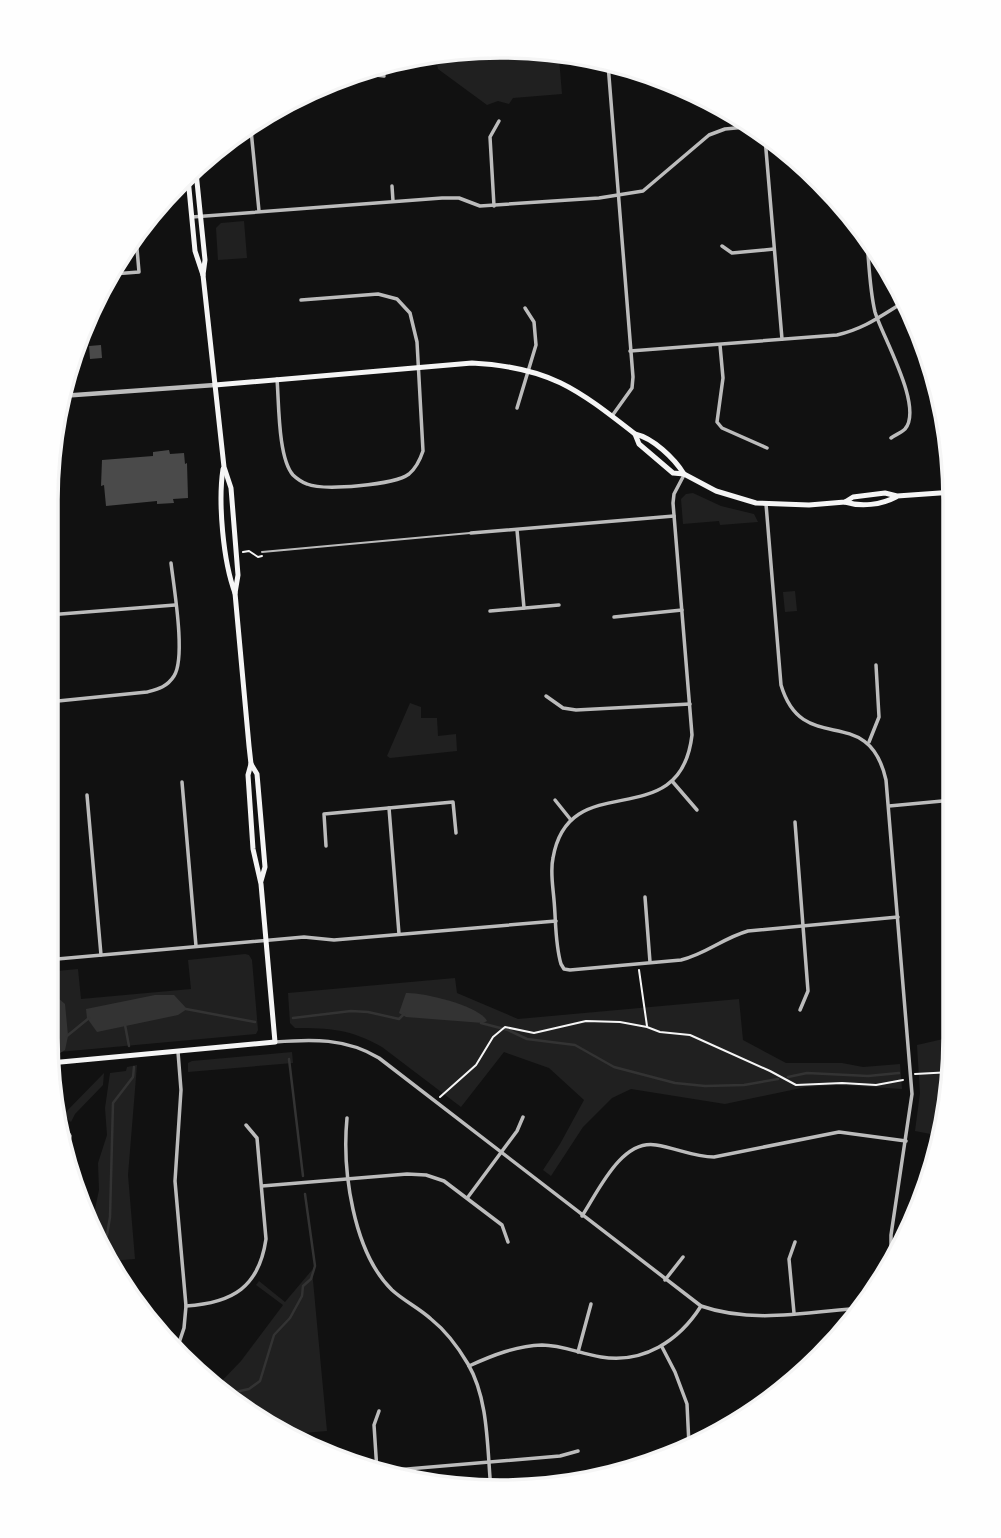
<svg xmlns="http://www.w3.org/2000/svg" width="1001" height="1538" viewBox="0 0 1001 1538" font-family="'Crimson Pro',serif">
	<rect width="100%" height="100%" fill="#111"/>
	<!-- green -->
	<g fill="#202020">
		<path d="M470,47L559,58L562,94L513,98L509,104L498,101L487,105L438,69L437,64L401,71L400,68L437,61V55Z"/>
		<path d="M244,221L247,258L218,260L216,228L221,223Z"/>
		<path d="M693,493L721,506L754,514L758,522L720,525L719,521L683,524L681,499L686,494Z"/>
		<path d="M795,591L797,611L785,612L783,592Z"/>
		<path d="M410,703L421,707V718H437L438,736L456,734L457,751L390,758L387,756Z"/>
		<path d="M245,954L249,955L252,960L258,1030L256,1034L48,1053L46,1037V972L78,969L81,999L191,989L188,960Z"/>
		<path d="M455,978L457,993L518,1019L739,999L743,1040L786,1063H842L863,1067L900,1064L902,1089L839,1085L806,1087L725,1104L631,1089L612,1098L583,1127L551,1176L543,1170L560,1144L584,1100L549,1068L504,1052L461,1107L382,1047C350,1029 330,1028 295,1028L290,1023L288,993Z"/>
		<path d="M952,1037V1096L941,1136L915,1131L920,1093L917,1045Z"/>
		<path d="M292,1052L293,1063L188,1072V1063L192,1061Z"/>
		<path d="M137,1065L128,1175L135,1259L110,1261L109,1264L91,1228L99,1190L98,1163L107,1135L105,1108L110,1073L126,1071L127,1067Z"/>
		<path d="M104,1073L103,1085L75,1114L71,1122L63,1115Z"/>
		<path d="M312,1270L327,1431L291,1434L224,1399L214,1389L241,1361L283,1305L256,1285L259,1281L285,1302Z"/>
	</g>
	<!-- water -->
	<g fill="#333">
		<path d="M406,993C423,992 480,1006 487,1021L483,1023L406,1017L399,1013Z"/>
		<path d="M155,995H174L187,1009L178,1015L97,1032L87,1018L86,1009Z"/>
		<path d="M47,998H58L65,1004L68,1036L65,1050L60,1053H48L46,1037Z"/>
	</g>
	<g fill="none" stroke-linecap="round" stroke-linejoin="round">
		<!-- stream -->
		<g stroke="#333" stroke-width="2.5">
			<path d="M186,1009L255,1022"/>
			<path d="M293,1018L351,1011L368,1012L399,1019L404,1014"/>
			<path d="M481,1023L508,1030L527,1039L575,1045L614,1067L675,1083L705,1086L744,1085L778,1079"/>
			<path d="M125,1025L129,1046"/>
			<path d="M67,1036L89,1018"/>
			<path d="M289,1059L303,1176"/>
			<path d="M788,1077L807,1073L868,1076L899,1073"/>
			<path d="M104,1253L110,1217L113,1103L133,1077L134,1067"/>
			<path d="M226,1400L235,1392L249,1389L260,1381L274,1335L290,1318L302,1296L303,1286L311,1279L315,1266L305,1194"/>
		</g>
	</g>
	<!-- building -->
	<g fill="#4a4a4a">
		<path d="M101,345L102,358L90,359L89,346Z"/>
		<path d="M169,450L170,454L184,453L185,464L187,463L188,498L173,499L174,503L157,504V501L106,506L104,485L101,486L102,460L153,456V452Z"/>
	</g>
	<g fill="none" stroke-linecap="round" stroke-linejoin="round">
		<!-- path -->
		<g stroke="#f5f5f5" stroke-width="2">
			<path d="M243,552L249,551L258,557L262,556"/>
			<path d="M639,970L647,1026"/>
			<path d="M915,1074L952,1072"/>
			<path d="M440,1097L476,1065L493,1037L505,1027L534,1033L586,1021L620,1022L647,1027L660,1032L690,1035L770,1071L796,1085L842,1083L876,1085L903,1080"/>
		</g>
		<!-- service -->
		<path stroke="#bcbcbc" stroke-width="2" d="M262,552L470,533"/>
		<!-- minor -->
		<g stroke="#bcbcbc" stroke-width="3.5">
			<path d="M608,64L633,377L632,388L612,416"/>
			<path d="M368,74L384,76"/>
			<path d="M251,130L259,211"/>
			<path d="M765,138L782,339"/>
			<path d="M392,186L393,201"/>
			<path d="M494,206L490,137L499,121"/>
			<path d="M192,217L442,198H459L480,206L599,198L643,191L709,135L725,129L746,127"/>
			<path d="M866,232C869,258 869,287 875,312C882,336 924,407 905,429C901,433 895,435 891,438"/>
			<path d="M722,246L732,253L774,249"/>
			<path d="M113,274L139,272L136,237"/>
			<path d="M720,345L723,378L717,422L722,428L767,448"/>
			<path d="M630,351L837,335C867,328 883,314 909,299"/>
			<path d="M277,379C279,403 278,458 293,475C296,478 303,483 307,484C324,491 394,485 409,474C416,468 420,460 423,451L417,342L410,313L397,299L378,294L301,300"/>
			<path d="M517,408L536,345L534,322L525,308"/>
			<path d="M684,475L674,494L673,503L692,735C680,838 569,764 553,858C550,871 553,887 554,900C556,921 555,944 561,964L564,969L570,970L681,960C706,954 723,938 748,931L898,917"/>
			<path d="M766,504L781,685C803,759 868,700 886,780L912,1094L891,1235V1260"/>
			<path d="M517,530L524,608"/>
			<path d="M471,533L674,516"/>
			<path d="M490,611L559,605"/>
			<path d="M48,615L175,605"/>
			<path d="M614,617L682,610"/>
			<path d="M546,696L563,708L576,710L690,704"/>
			<path d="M48,702L147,692C158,689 167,687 174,676C186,658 174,588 171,563"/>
			<path d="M869,742L879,717L876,665"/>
			<path d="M672,781L697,810"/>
			<path d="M182,782L196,946"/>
			<path d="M87,795L101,955"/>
			<path d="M555,800L571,820"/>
			<path d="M889,806L953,800"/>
			<path d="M389,808L399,934"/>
			<path d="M795,822L808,991L800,1010"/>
			<path d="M326,846L324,814L453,802L456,833"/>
			<path d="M645,897L650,962"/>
			<path d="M46,960L304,937L334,940L556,921"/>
			<path d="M275,1042C312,1039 346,1038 379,1058L701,1306C752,1324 809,1312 861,1308"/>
			<path d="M347,1118C342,1170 353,1252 392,1290C404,1301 419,1308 431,1319C446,1331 458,1347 468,1364C489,1400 487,1449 491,1490"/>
			<path d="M64,1126L70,1136L65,1157"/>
			<path d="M262,1186L407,1174L426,1175L444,1181L502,1225L508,1242"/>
			<path d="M468,1197L517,1131L523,1117"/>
			<path d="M582,1216C598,1192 621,1139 656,1145C676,1148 694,1157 714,1157L839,1132L906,1141"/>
			<path d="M665,1280L683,1257"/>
			<path d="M186,1306C233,1303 259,1287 266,1239L257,1138L246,1125"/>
			<path d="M794,1313L789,1259L795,1242"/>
			<path d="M662,1347L675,1372L687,1404L689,1445"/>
			<path d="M177,1349L184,1328L186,1306L175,1181L181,1090L178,1052"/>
			<path d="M578,1352L591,1304"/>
			<path d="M469,1366C493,1355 516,1346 542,1345C562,1345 581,1354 601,1357C643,1364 679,1341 701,1306"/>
			<path d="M783,1390L784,1380"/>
			<path d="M377,1471L374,1425L379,1411"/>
			<path d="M372,1472L560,1456L578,1451"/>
		</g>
		<!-- tertiary -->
		<path stroke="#bcbcbc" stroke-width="4.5" d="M61,396L215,385"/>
		<!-- secondary -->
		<g stroke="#f5f5f5" stroke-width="5">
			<path d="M196,172L205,260L203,275L224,467L231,488L238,575L235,593"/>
			<path d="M188,178L195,251L203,275"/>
			<path d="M215,385L472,363C549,367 576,388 635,434C653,438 674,458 684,474"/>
			<path d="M635,434L639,444L673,473L684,474L716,491L756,503L809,505L845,502L853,497L885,493L897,496L954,492"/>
			<path d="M223,469C218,502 223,561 235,593L249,746L251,764L257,774L265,867L261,881"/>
			<path d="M845,502C861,507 881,505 896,497"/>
			<path d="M50,1063L275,1042L261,884L253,849L248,775L251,764"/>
		</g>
	</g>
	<!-- crop -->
	<path d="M0 0H1001V1538H0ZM500 58H501A442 442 0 0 1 943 500V1038A442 442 0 0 1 501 1480H500A442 442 0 0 1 58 1038V500A442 442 0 0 1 500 58Z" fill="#fefefe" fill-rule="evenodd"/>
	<path fill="none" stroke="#f5f5f5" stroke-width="3.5" d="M500 58H501A442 442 0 0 1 943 500V1038A442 442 0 0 1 501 1480H500A442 442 0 0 1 58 1038V500A442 442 0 0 1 500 58Z"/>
</svg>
